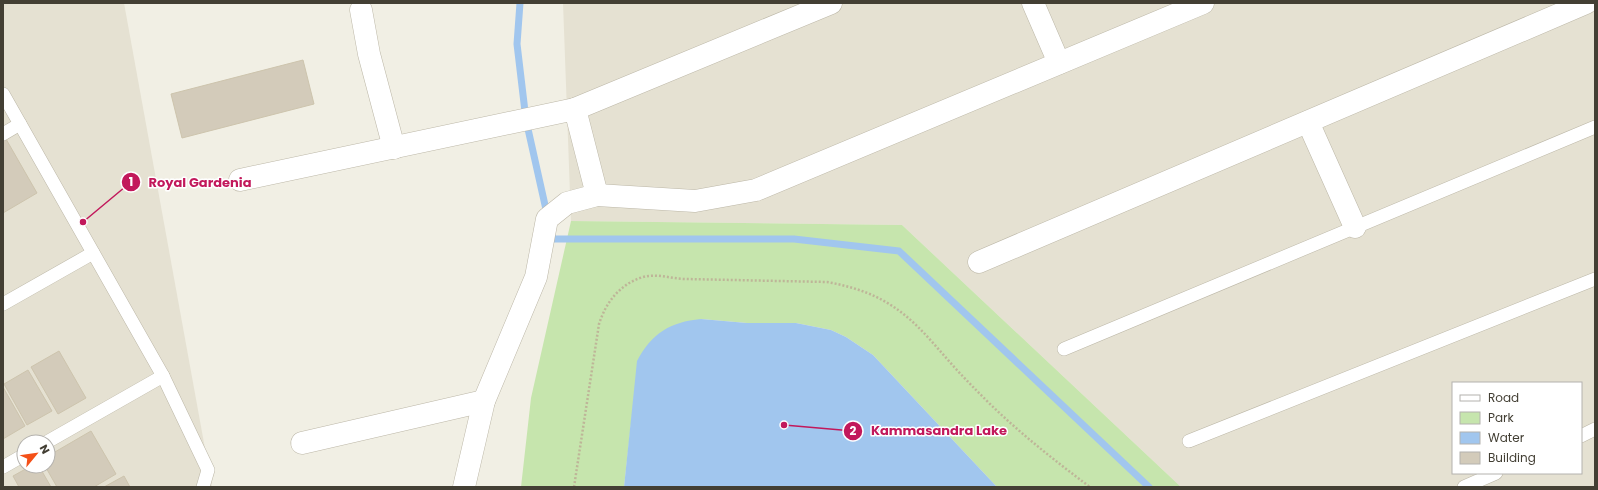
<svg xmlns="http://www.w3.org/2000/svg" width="1598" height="490" viewBox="0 0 1598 490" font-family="Poppins,sans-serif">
	<rect width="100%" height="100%" fill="#f1efe4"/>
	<!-- residential -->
	<g fill="#e5e1d2" fill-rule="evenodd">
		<path d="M3,3H124L212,487H3ZM24,442H48V466H24Z"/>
		<path d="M563,3H1595V487H1181L902,225L571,221ZM1453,383H1581V473H1453Z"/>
	</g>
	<!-- green -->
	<path fill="#c6e5ad" d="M571,221L902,225L1181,487H997L873,355L846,337L831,330L796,323H747L701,319L638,361L624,487H521L531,398Z"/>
	<!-- water -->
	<path fill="#a1c6ee" d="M701,319L747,323H796L831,330L846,337L873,355L997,487H624L637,361C652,333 670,322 701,319Z"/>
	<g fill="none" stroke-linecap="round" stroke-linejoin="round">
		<!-- stream -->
		<g stroke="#a1c6ee" stroke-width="7">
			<path d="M520,3L517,44L526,120L547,214"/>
			<path d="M551,232L553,239H794L899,251L1149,487"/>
		</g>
	</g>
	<!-- building -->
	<g fill="#d3cbba" stroke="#cdc4ad">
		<path d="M303,60L314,104L182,138L171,94Z"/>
		<path d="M6,139L37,193L3,213V141Z"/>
		<path d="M59,351L86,398L58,414L31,367Z"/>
		<path d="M28,370L52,411L27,425L4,384Z"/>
		<path d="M3,387L25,426L3,439Z"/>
		<path d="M91,431L116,474L94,487H57L45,466H48V456Z"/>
		<path d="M31,466H39L51,487H19L13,476Z"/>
		<path d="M124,476L130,487H104Z"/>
	</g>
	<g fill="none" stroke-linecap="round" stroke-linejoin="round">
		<!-- lane casing -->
		<g stroke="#bcb7a7" stroke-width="14">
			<g id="lane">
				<path d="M3,94L163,376L47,442"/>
				<path d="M3,134L20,124"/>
				<path d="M3,304L93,253"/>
				<path d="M1064,349L1595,127"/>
				<path d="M163,376L208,470L203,487"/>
				<path d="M1581,436L1595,429"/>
				<path d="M1189,441L1595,279"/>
				<path d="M3,467L24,455"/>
				<path d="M1464,487L1496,473"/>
			</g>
		</g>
		<!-- street casing -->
		<g stroke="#bcb7a7" stroke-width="23">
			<g id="street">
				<path d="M1033,3L1059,63"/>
				<path d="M361,10L369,54L394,148"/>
				<path d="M575,109L597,195"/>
				<path d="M1308,122L1355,227"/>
				<path d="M240,180L575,109L831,3"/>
				<path d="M979,262L1586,3"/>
				<path d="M302,443L484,401"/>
				<path d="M464,487L484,401L536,277L547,219L567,203L597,195L695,201L756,190L1203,3"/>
			</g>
		</g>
		<!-- path -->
		<path stroke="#beb598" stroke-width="2.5" stroke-dasharray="2 2" stroke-linecap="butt" d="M574,487L599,324C606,302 620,284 643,277C658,273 671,279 686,279C733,280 780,281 827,282C849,286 870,292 889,304C916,320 935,346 956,369C967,381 978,392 990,404C1021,434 1055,461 1090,487"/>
		<!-- lane -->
		<use href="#lane" stroke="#fff" stroke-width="13"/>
		<!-- street -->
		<use href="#street" stroke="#fff" stroke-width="22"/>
	</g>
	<!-- callouts -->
	<path fill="none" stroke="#c2185b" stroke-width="1.5" d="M83 222L131 182M784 425L853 431"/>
	<g fill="#c2185b" stroke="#fff" stroke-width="1.5">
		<circle cx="83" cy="222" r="4"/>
		<circle cx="784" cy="425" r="4"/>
		<circle cx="131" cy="182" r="10"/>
		<circle cx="853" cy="431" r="10"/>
	</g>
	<g font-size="12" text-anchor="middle" font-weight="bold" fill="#fff">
		<text x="131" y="186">1</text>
		<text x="853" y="435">2</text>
	</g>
	<g font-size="13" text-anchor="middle" font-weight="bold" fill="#c2185b" stroke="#fff" stroke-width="3" stroke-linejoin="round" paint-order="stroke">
		<text x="200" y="187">Royal Gardenia</text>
		<text x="939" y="435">Kammasandra Lake</text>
	</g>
	<!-- border -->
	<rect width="1598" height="490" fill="none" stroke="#433f34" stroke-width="8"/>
	<!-- legend -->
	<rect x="1452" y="382" width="130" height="92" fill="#ffffff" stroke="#b4b2ae"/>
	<rect x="1460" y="395" width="20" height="6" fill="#ffffff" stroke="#b4b2ae"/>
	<text x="1488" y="402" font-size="12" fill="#433f34">Road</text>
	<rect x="1460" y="412" width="20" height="12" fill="#c6e5ad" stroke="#b4b2ae"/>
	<text x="1488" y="422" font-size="12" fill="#433f34">Park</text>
	<rect x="1460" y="432" width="20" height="12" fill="#a1c6ee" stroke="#b4b2ae"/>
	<text x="1488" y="442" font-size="12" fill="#433f34">Water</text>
	<rect x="1460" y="452" width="20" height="12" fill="#d3cbba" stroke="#b4b2ae"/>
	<text x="1488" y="462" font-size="12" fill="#433f34">Building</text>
	<!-- north arrow -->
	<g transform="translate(36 454) rotate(61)"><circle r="19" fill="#ffffff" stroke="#b4b2ae"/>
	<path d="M0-3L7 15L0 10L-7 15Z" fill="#f45018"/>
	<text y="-6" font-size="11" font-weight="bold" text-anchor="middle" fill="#433f34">N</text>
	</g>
</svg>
